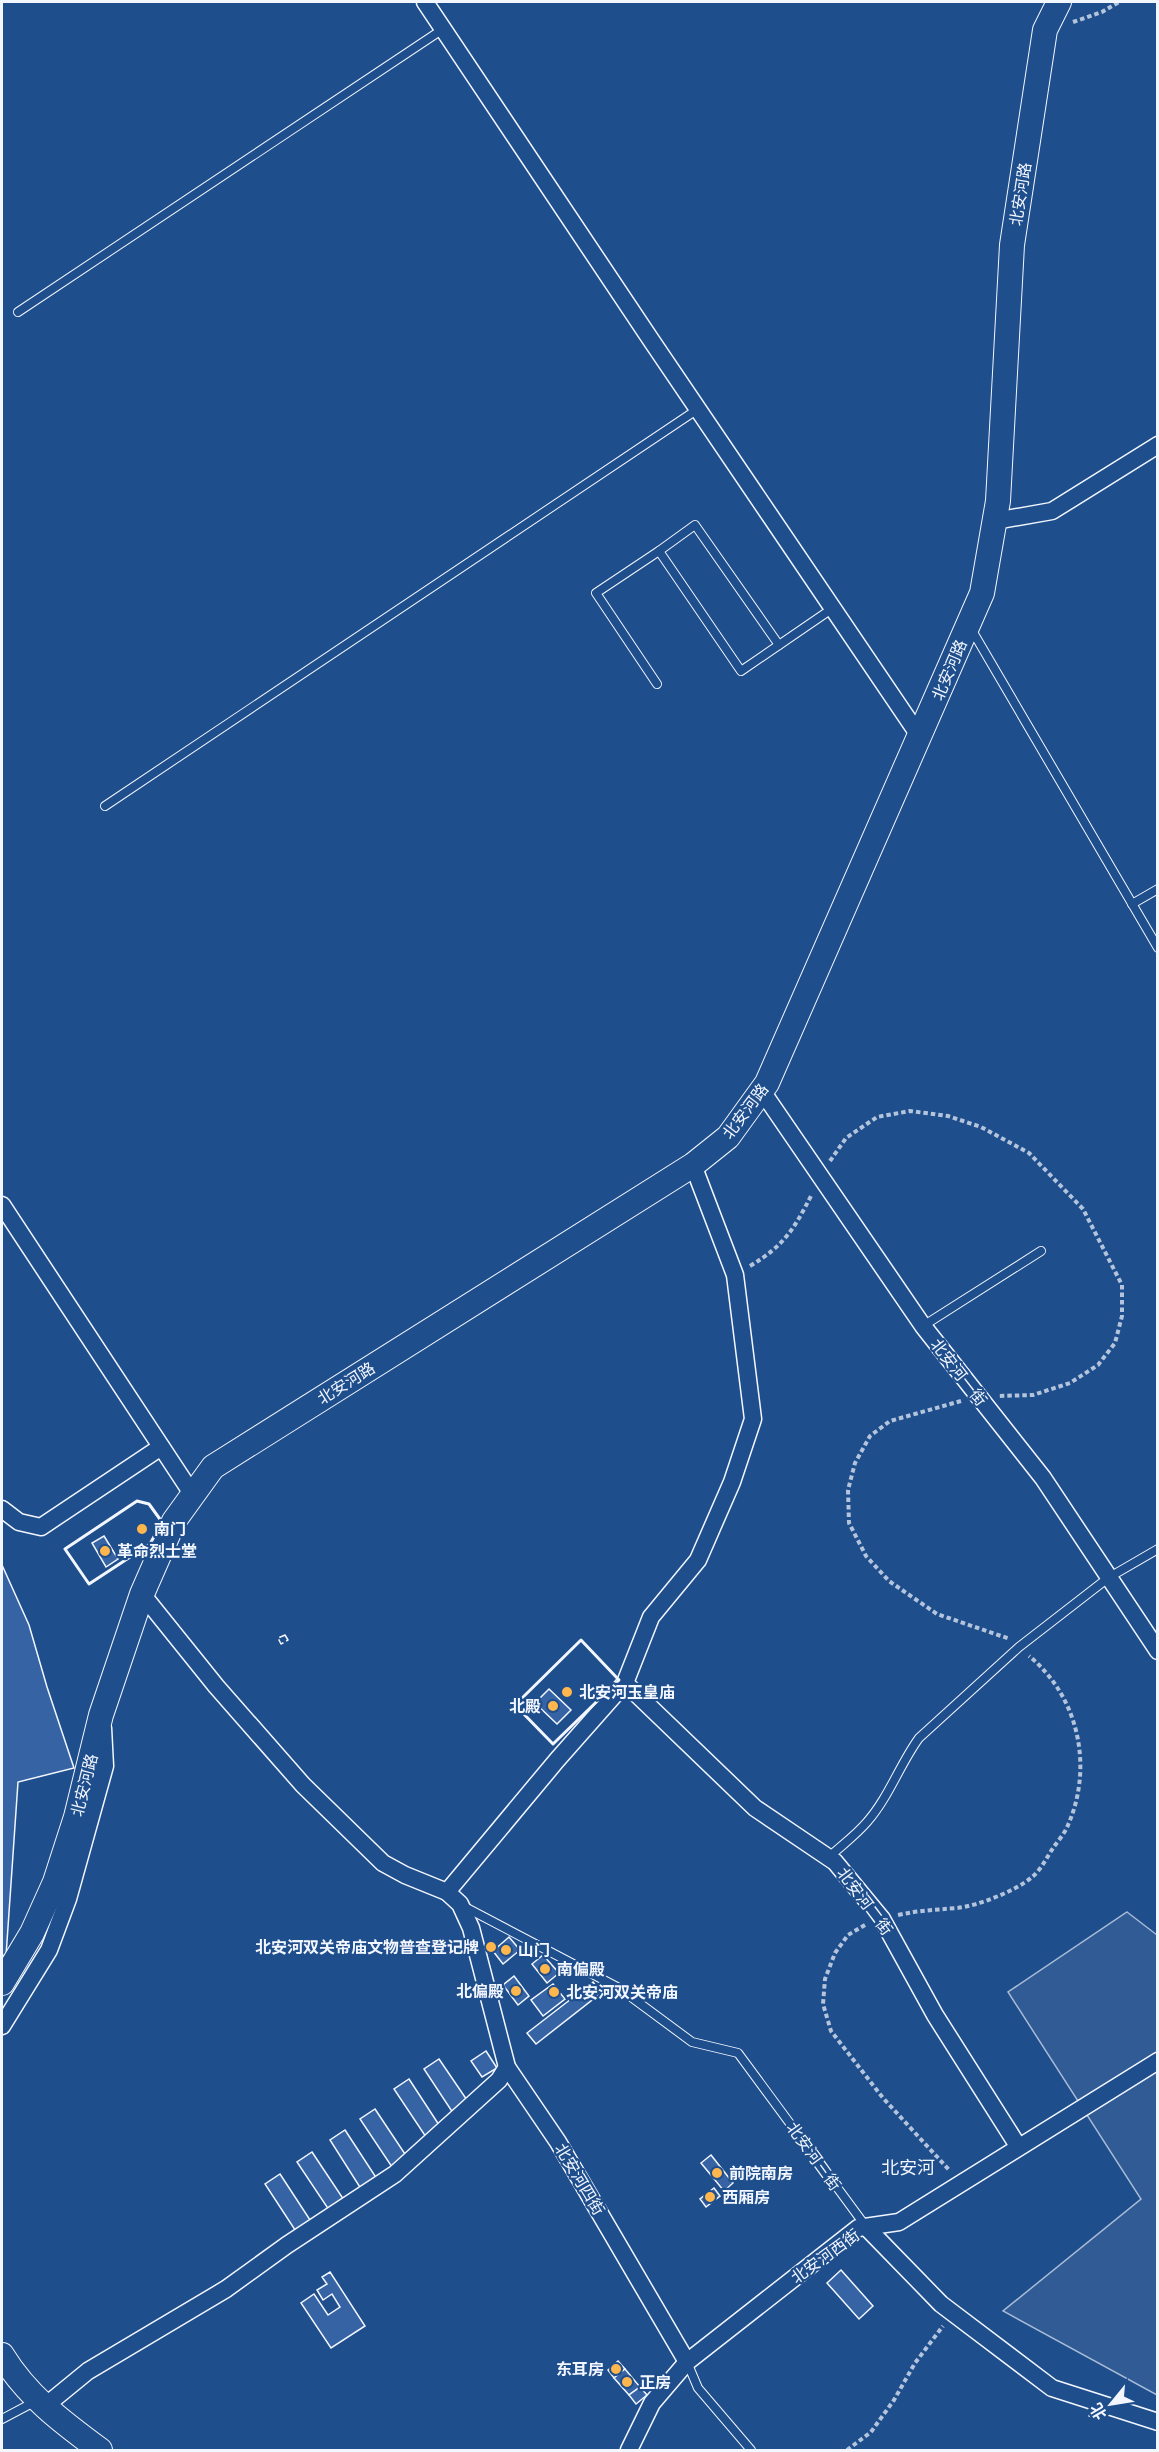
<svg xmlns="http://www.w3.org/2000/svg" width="1159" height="2452" viewBox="0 0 1159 2452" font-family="Manrope,'Noto Sans SC',sans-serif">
	<rect width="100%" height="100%" fill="#1f4e8c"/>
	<!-- built -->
	<path fill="#305b95" stroke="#a8bbd7" stroke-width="1.5" d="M1127,1912L1157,1935V2395L1003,2311L1141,2199L1008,1992Z"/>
	<!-- building -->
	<g fill="#3563a3" stroke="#f2f6ff" stroke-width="1.5">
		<path d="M104,1536L118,1559L106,1567L92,1543Z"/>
		<path d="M2,1565L29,1625L47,1687L74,1768L18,1782L6,1956L2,1955Z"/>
		<path d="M549,1689L571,1710L557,1724L535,1703Z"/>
		<path d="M509,1937L520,1950L503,1964L493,1951Z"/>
		<path d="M543,1955L559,1973L547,1983L532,1964Z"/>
		<path d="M514,1976L529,1996L518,2005L503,1985Z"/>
		<path d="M593,1982L601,1993L536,2044L527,2033Z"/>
		<path d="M553,1984L565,1999L543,2016L531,2000Z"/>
		<path d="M486,2051L497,2068L482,2077L471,2061Z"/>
		<path d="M439,2059L469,2103L453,2113L424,2069Z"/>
		<path d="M409,2079L443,2131L428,2140L394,2089Z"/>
		<path d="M375,2109L409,2160L394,2170L360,2119Z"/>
		<path d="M345,2130L379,2182L363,2192L330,2140Z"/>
		<path d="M312,2152L346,2203L331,2213L297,2162Z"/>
		<path d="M711,2155L733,2183L724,2191L701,2163Z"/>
		<path d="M280,2174L314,2226L299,2236L265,2184Z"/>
		<path d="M714,2188L720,2196L706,2207L700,2199Z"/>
		<path d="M841,2270L873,2306L859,2319L827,2283Z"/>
		<path d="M330,2272L365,2326L331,2348L301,2303L314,2294L328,2315L340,2307L332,2294L323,2300L317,2290L327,2284L322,2277Z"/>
		<path d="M618,2361L625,2369L614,2378L608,2370Z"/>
		<path d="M625,2369L640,2387L629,2395L614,2378Z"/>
		<path d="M640,2387L647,2395L636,2404L629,2395Z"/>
	</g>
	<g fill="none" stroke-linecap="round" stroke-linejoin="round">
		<!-- lane casing -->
		<g stroke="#f2f6ff" stroke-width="10">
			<g id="lane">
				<path d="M18,312L443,29"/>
				<path d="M659,551L695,525L779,645"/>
				<path d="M970,627L1158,948"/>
				<path d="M657,684L596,593L659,551L741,671L833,608"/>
				<path d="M105,806L698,409"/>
				<path d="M1132,904L1158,889"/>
				<path d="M923,1326L1041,1251"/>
				<path d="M829,1857C841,1846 856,1835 867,1822C889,1797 900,1764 919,1738L1019,1647L1108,1578L1158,1549"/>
				<path d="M463,1906L619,1988L692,2042L738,2053L867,2228"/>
				<path d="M687,2362L698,2388L751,2450"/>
				<path d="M2,2419L36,2401"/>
			</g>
		</g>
		<!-- street casing -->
		<g stroke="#f2f6ff" stroke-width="19">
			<g id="street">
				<path d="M425,2L651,340L920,737"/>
				<path d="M995,521L1052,511L1158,445"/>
				<path d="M762,1091L923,1326L1043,1478L1158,1651"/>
				<path d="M2,1205L193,1495"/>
				<path d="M2,1509L19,1522L41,1527L161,1447"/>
				<path d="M142,1594L216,1686L303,1785L383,1863L405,1875L447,1892L557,1760L625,1683L651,1617L698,1560L732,1482L753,1419L735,1275L693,1165"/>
				<path d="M625,1683L755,1808L835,1862L882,1919L935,2015L1018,2146"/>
				<path d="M447,1892L460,1904L471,1928L507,2067L558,2142L687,2362"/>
				<path d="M2,2026L49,1950L68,1899L105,1766L103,1728"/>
				<path d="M867,2228L941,2304L1052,2388L1158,2422"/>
				<path d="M44,2407L88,2371L226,2289L287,2245L395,2174L499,2080L507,2067"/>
				<path d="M629,2450L652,2403L687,2362L858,2228L899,2222L1158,2061"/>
			</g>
		</g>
		<!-- secondary casing -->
		<g stroke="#f2f6ff" stroke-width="26">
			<g id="secondary">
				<path d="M2,1983L32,1933L55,1882L76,1817L101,1715L142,1594L174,1521L213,1467L693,1165L728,1137L767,1083L982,593L998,501L1012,245L1045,30L1059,2"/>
				<path d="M2,2355C27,2396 62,2422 100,2450"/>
			</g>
		</g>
		<!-- path -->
		<g stroke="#b3c4dc" stroke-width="4" stroke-dasharray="4.5 3" stroke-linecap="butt">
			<path d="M1073,22L1102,12L1119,2"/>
			<path d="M830,1161L846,1138L877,1117L910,1111L948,1116L981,1127L1029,1153L1083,1209L1122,1285V1316L1115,1343L1098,1365L1070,1383L1033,1395L998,1396"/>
			<path d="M750,1266C785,1245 794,1229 812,1194"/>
			<path d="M961,1401L890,1421L870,1436L855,1463L848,1490L849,1523L866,1556L889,1581L937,1614L1010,1639"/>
			<path d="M898,1915C921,1910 935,1910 957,1908C977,1906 1016,1891 1032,1877C1041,1870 1047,1857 1053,1848C1058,1841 1065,1833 1068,1825C1094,1766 1078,1696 1029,1656"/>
			<path d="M865,1925L848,1935L835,1953L825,1979L823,2004L831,2031L883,2098L950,2171"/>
			<path d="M847,2450L871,2432L894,2400L915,2363L943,2326"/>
		</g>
		<!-- lane -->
		<use href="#lane" stroke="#1f4e8c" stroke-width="8"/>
		<!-- street -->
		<use href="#street" stroke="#1f4e8c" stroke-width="16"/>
		<!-- secondary -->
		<use href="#secondary" stroke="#1f4e8c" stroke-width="24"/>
		<!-- fence -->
		<g stroke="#f2f6ff" stroke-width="1.5" stroke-dasharray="8 3" stroke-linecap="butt">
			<path d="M285,1635L288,1640L281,1644L278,1638Z"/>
			<path d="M1092,2409L1100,2411L1097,2419L1089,2416Z"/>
		</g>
		<!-- wall -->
		<g stroke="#f2f6ff" stroke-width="3">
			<path d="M137,1501L149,1504L162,1522L150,1544L89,1584L65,1549Z"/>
			<path d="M581,1640L619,1680L553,1744L515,1705Z"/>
		</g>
	</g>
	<!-- markers -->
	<g fill="#ffb74d" stroke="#1f4e8c" stroke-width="2">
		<circle cx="142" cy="1529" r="6"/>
		<circle cx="105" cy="1551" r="6"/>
		<circle cx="567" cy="1692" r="6"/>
		<circle cx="553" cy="1706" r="6"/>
		<circle cx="491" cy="1947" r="6"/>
		<circle cx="506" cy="1950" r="6"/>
		<circle cx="545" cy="1969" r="6"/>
		<circle cx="516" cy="1991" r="6"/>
		<circle cx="554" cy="1992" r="6"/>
		<circle cx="717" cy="2173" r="6"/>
		<circle cx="710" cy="2197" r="6"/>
		<circle cx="616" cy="2369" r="6"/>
		<circle cx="627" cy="2382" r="6"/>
	</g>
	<g text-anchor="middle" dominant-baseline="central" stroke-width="4.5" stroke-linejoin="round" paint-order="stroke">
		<!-- street labels -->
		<g font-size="16" fill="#f2f6ff" stroke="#1f4e8c">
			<text transform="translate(1020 194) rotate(-81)">北安河路</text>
			<text transform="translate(949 670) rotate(-67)">北安河路</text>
			<text transform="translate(745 1111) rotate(-53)">北安河路</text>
			<text transform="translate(959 1372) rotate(52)">北安河一街</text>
			<text transform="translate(346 1383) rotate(-32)">北安河路</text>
			<text transform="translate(84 1785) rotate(-76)">北安河路</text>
			<text transform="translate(865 1901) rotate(53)">北安河二街</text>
			<text transform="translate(814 2156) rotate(54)">北安河三街</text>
			<text transform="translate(580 2179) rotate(59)">北安河四街</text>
			<text transform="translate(825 2256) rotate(-36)">北安河西街</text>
		</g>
		<!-- poi labels -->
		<g font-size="16" font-weight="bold" fill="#f2f6ff" stroke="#1f4e8c" text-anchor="start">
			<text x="154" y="1529">南门</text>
			<text x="117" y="1551">革命烈士堂</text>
			<text x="579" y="1692">北安河玉皇庙</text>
			<text x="541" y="1706" text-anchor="end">北殿</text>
			<text x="479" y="1947" text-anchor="end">北安河双关帝庙文物普查登记牌</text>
			<text x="518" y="1950">山门</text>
			<text x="557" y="1969">南偏殿</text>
			<text x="504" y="1991" text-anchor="end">北偏殿</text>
			<text x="566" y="1992">北安河双关帝庙</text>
			<text x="729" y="2173">前院南房</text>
			<text x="722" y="2197">西厢房</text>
			<text x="604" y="2369" text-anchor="end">东耳房</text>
			<text x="639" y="2382">正房</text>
		</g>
		<!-- neighbourhood labels -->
		<g font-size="18" fill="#f2f6ff" stroke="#1f4e8c">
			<text x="908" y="2167">北安河</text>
		</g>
	</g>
	<!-- border -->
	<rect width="1159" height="2452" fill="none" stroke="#f2f6ff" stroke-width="6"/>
	<!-- north arrow -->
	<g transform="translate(1111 2404) rotate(240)" stroke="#1f4e8c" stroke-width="4.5" paint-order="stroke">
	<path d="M0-4.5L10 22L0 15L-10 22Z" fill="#f2f6ff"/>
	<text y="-9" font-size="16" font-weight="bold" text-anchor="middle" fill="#f2f6ff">北</text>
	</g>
</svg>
